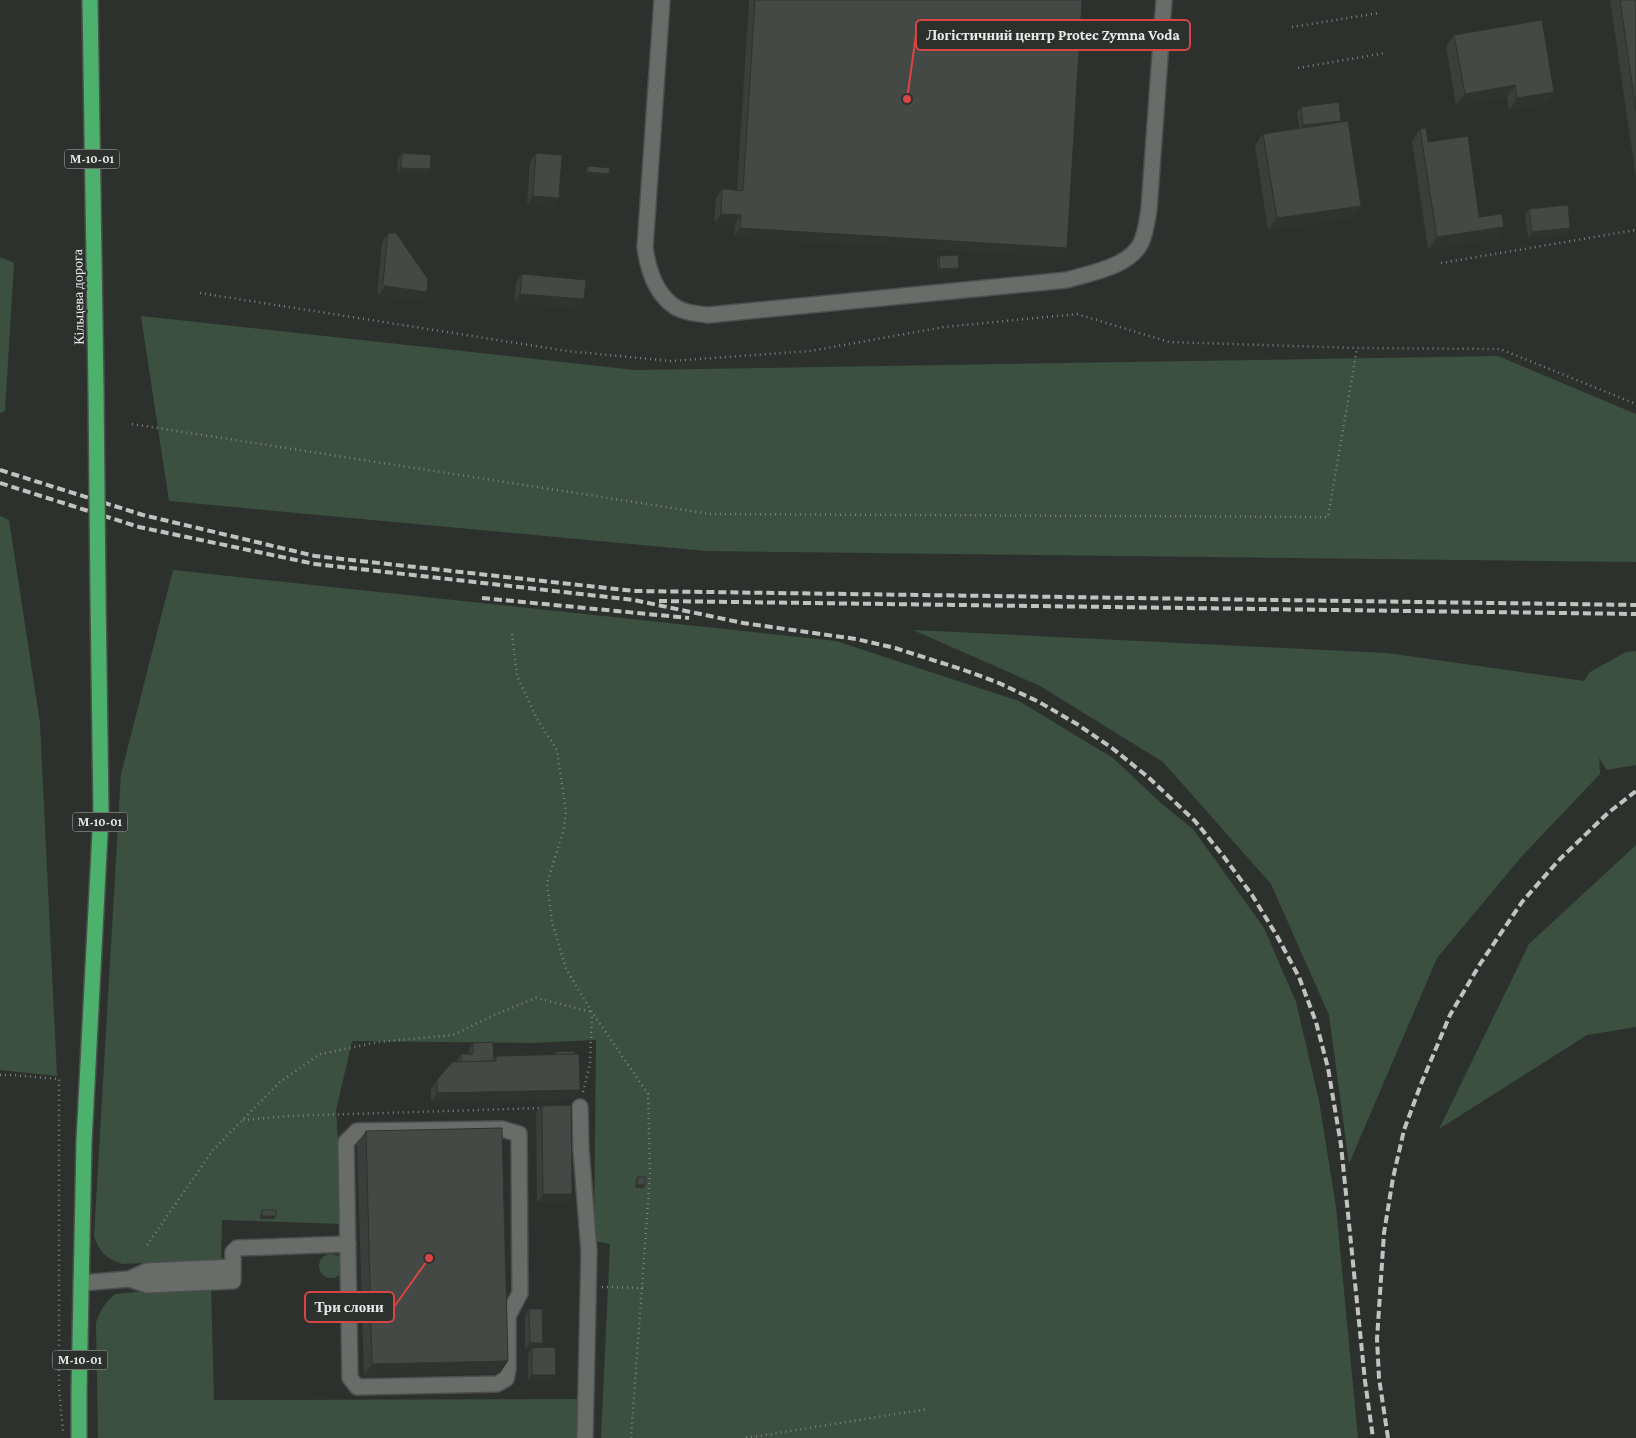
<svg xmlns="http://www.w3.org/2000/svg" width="1636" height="1438" viewBox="0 0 1636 1438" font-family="'Crimson Pro',serif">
	<rect width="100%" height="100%" fill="#2d312e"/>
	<!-- green -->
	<g fill="#3b5040">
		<path d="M0,257L14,263L5,411L0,413Z"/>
		<path d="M141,316L635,370L1498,356L1636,414V562L706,551L169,501Z"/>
		<path d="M0,516L9,520L40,723L57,1076L0,1070Z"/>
		<path d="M173,570L836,641L1019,701L1113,758L1163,805L1193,829L1264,928L1296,1002L1319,1101L1336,1207L1358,1438H601L610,1244L594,1241L596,1040L532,1043L352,1041L336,1111L343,1224L222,1220L221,1259L123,1264C107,1259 99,1252 94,1236L121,774Z"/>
		<path d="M913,630L1387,653L1584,681L1590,672L1626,652L1636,651V765L1607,770L1599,758L1600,774L1522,856L1437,958L1349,1164L1329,1015L1271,884L1163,762L1040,686Z"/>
		<path d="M1636,845V1027L1587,1035L1439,1129L1529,944Z"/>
		<circle cx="331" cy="1266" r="12"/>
		<path d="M211,1285L214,1400L579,1399L577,1438H98L96,1323C100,1310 105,1303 115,1294Z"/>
	</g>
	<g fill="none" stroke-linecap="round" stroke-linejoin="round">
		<!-- minor casing -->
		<g stroke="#4c4f4d" stroke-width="18">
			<g id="minor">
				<path d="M662,0L645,247C648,270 655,295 677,308C686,313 698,314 708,315L1067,280C1090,273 1129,267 1141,243C1146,232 1147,221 1149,209L1164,0"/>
				<path d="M580,1107L581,1149L589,1252L585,1438"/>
				<path d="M502,1129L519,1134L520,1293L508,1316V1370L506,1379L497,1384L357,1387L350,1378L346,1142L357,1131Z"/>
				<path d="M129,1279L147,1285L233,1281V1252L237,1248L348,1244"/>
				<path d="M81,1283L129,1279L147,1271L233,1267"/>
			</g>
		</g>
		<!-- highway casing -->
		<g stroke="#4c4f4d" stroke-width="18">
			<g id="highway">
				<path d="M90,0L96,389"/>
				<path d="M79,1438V1392L84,1142L101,813L98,594"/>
			</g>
		</g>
		<!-- path -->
		<g stroke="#7f8280" stroke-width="2.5" stroke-dasharray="1 4" stroke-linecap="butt">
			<path d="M1292,27L1379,13"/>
			<path d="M1298,68L1385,53"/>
			<path d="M1441,263L1636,230"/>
			<path d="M200,293L567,351L671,361L810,351L944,327L1077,314L1169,342L1357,348L1500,349L1636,404"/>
			<path d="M132,424L711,514L1328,517L1357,348"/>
			<path d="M512,634L517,676L537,719L557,750L566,812L563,832L547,883L552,922L566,969L592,1012L648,1094L650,1175L631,1438"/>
			<path d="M0,1075H12L59,1079V1389L63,1431"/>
			<path d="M583,1092L590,1064L592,1013"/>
			<path d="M243,1120L289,1116L542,1108"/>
			<path d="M147,1245L213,1150L280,1082L320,1054L379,1042L453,1035L492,1016L536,998L592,1012"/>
			<path d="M602,1287L643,1288"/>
			<path d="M746,1438L928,1409"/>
		</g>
		<!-- minor -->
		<use href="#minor" stroke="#686d69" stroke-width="15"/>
		<!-- highway -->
		<use href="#highway" stroke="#4cb16c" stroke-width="15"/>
		<!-- rail -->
		<g stroke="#c1c3c1" stroke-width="4" stroke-dasharray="8 4" stroke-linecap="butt">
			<path d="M0,470L143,515L315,556L634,591L1636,605"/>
			<path d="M0,483L139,527L315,564L634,600L743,623L856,639L895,648L964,670L999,683L1039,702L1077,724L1112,748L1148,777L1195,821L1224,857L1252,895L1277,936L1299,977L1316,1022L1328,1068L1341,1145L1365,1381L1373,1438"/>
			<path d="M482,598L689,618"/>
			<path d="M659,601L1636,614"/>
			<path d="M1388,1438L1379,1378L1377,1339L1384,1233L1393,1178L1404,1130L1421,1084L1450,1015L1480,964L1522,902L1560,859L1608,813L1636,791"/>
		</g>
		<!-- highway-bridge casing -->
		<g stroke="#4c4f4d" stroke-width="18" stroke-linecap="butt">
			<path id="highway-bridge" d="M96,389L98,594"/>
		</g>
		<!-- highway-bridge -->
		<use href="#highway-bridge" stroke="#4cb16c" stroke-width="15"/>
	</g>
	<!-- wall -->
	<g fill="#3a3f3b">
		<path d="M749,0H1082L1061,257L734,237L735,224L714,223L716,198L722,189L737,190Z"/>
		<path d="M1610,0H1636V178Z"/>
		<path d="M1454,35L1554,92L1546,103L1509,110L1507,97L1456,105L1446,46Z"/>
		<path d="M1301,107L1340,122L1361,206L1353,217L1268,230L1255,145L1263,134L1299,128L1297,113Z"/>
		<path d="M1420,129L1479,217L1496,239L1428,249L1412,141Z"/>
		<path d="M402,153L430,169L426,175L397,173L398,159Z"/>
		<path d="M536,153L559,198L553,207L527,205L530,162Z"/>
		<path d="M588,166L607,177L585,175L586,169Z"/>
		<path d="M1529,209L1570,228L1566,234L1528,238L1525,215Z"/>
		<path d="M388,233L427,292L421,300L379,295L377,292L382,242Z"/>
		<path d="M939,256L959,268L957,271L938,272L937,259Z"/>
		<path d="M522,274L578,308L514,303L516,283Z"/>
		<path d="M473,1043L494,1059L496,1056L554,1055L556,1052L574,1099L431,1102V1089L437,1080L457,1062V1060L461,1054H469V1049Z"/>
		<path d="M542,1106L572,1194L566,1202L537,1203L536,1114Z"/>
		<path d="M366,1131L508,1361L500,1373L364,1376L357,1143Z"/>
		<path d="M638,1177L643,1188H635V1180Z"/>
		<path d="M262,1210L274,1219H260V1213Z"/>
		<path d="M529,1309L543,1343L540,1348L552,1381H528V1354L531,1349H525V1315Z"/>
	</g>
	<!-- shaded-wall -->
	<g fill="#303330">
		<path d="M1515,85L1507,97L1456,105L1465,94Z"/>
		<path d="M1554,92L1546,103L1509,110L1517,98Z"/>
		<path d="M1341,121L1337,127L1299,131L1303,125Z"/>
		<path d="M401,168L430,169L426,175L397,173Z"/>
		<path d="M587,172L609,174L607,177L585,175Z"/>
		<path d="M533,196L559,198L553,207L527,205Z"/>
		<path d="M1361,206L1353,217L1268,230L1277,218Z"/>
		<path d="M721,214L741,215L735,224L714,223Z"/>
		<path d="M1504,227L1496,239L1428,249L1437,237Z"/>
		<path d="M740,228L1067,248L1061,257L734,237Z"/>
		<path d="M1570,228L1566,234L1528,238L1532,232Z"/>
		<path d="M959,268L957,271L938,272L940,269Z"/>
		<path d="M385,286L427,292L421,300L379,295Z"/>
		<path d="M520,294L584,299L578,308L514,303Z"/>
		<path d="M580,1090L574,1099L431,1102L437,1093Z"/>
		<path d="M637,1185H645L643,1188H635Z"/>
		<path d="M543,1194H572L566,1202L537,1203Z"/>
		<path d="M262,1216H276L274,1219H260Z"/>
		<path d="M530,1343H543L539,1349L532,1348L531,1349H525Z"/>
		<path d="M508,1361L500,1373L364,1376L372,1364Z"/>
		<path d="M532,1375H556L552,1381H528Z"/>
	</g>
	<!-- building -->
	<g fill="#444945" stroke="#303330">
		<path d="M755,0H1082L1067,248L740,228L741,215L721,214L722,189L743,191Z"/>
		<path d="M1620,0H1636V111Z"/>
		<path d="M1542,20L1554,92L1517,98L1515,85L1465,94L1454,35Z"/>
		<path d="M1339,102L1341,121L1303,125L1301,107Z"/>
		<path d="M1348,121L1361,206L1277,218L1263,134Z"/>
		<path d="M1426,128L1428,142L1468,136L1479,217L1502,214L1504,227L1437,237L1420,129Z"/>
		<path d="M402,153L431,155L430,169L401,168Z"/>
		<path d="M536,153L562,155L559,198L533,196Z"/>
		<path d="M588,166L610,168L609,174L587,172Z"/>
		<path d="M1568,205L1570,228L1532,232L1529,209Z"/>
		<path d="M388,233H396L428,279L427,292L385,286L383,283Z"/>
		<path d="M958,255L959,268L940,269L939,256Z"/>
		<path d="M522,274L586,280L584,299L520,294Z"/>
		<path d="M493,1042L494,1061L461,1062V1054H473V1043Z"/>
		<path d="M575,1051V1054L556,1055V1052Z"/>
		<path d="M579,1054L580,1090L437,1093V1080L452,1062L496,1061V1056Z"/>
		<path d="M571,1105L572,1194H543L542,1106Z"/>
		<path d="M502,1128L508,1361L372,1364L366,1131Z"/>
		<path d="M638,1177H645V1185H637Z"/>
		<rect x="262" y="1210" width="14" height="6"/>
		<path d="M529,1309H542L543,1343H530Z"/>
		<path d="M555,1347L556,1375H532V1348Z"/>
	</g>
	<g text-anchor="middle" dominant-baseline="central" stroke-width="4" stroke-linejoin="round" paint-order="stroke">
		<!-- shield labels -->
		<g fill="#2d312e" stroke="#b0b2b0" stroke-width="1">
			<rect x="64.5" y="149.5" width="55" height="19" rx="4"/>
			<rect x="72.5" y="812.5" width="55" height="19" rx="4"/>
			<rect x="52.5" y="1350.5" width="55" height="19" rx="4"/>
		</g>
		<g font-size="12" font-weight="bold" fill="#e8eae8">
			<text x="92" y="159">М-10-01</text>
			<text x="100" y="822">М-10-01</text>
			<text x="80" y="1360">М-10-01</text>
		</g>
		<!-- street labels -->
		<g font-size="14" fill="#e8eae8" stroke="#2d312e">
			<text transform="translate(78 297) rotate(-91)">Кільцева дорога</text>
		</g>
	</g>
	<!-- callouts -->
	<path fill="none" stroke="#d94545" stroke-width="2" d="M907 99L916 35M429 1258L394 1307"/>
	<g fill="#d94545" stroke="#2d312e" stroke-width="2">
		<circle cx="907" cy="99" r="5"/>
		<circle cx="429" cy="1258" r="5"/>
	</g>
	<g fill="#2d312e" stroke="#d94545" stroke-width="2">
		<rect x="916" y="20" width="274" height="30" rx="5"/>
		<rect x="305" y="1292" width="89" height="30" rx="5"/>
	</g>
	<g font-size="15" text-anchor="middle" font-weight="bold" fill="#e8eae8">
		<text x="1053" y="40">Логістичний центр Protec Zymna Voda</text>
		<text x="349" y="1312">Три слони</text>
	</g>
</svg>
